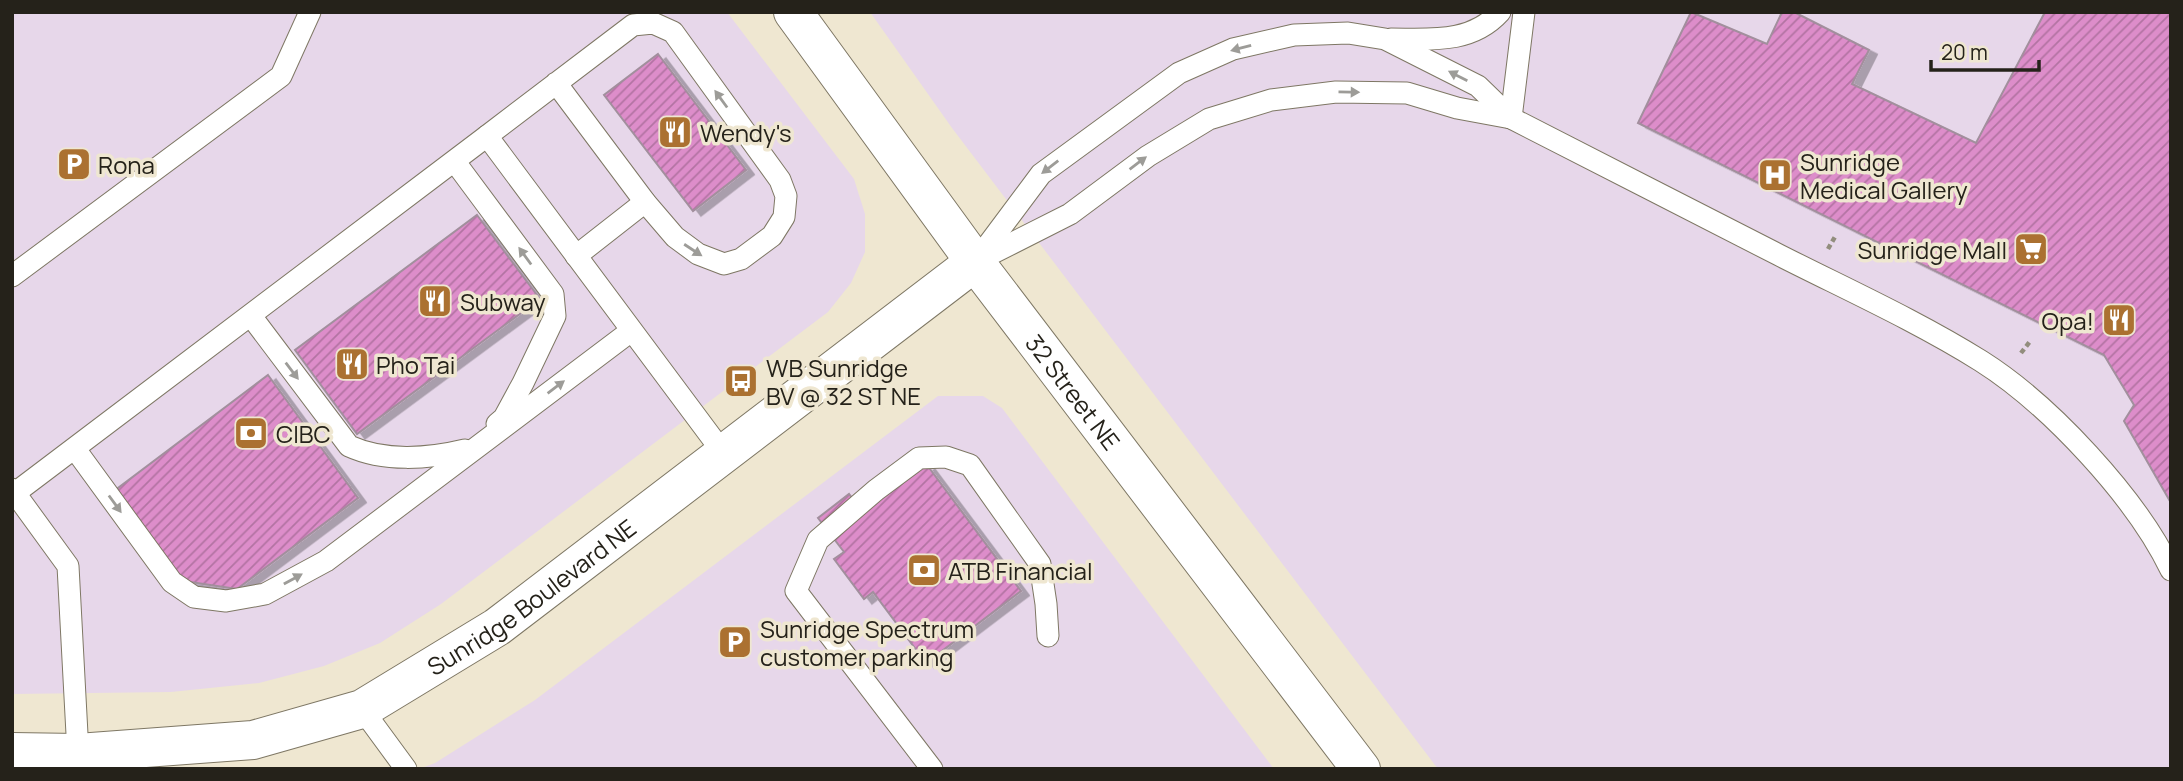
<svg xmlns="http://www.w3.org/2000/svg" width="2183" height="781" viewBox="0 0 2183 781" font-family="Manrope,sans-serif">
	<defs>
		<pattern id="building-hatch" width="6" height="6" patternUnits="userSpaceOnUse" patternTransform="scale(1.75)"><rect width="6" height="6" fill="#dd8dca"/><path d="M-1 1l2-2M0 6l6-6M5 7l2-2" fill="none" stroke="#b373a3"/></pattern>
		<filter id="shadow"><feDropShadow dx="8" dy="4.5" stdDeviation="0" flood-color="#0004"/></filter>
	</defs>
	<rect width="100%" height="100%" fill="#efe7d1"/>
	<!-- commercial -->
	<g fill="#e7d7ea">
		<path d="M12,12H727L854,179L865,214V252L851,283L828,312L441,604L380,643L324,666L259,683L171,692L12,694Z"/>
		<path d="M870,12H2171V769H1438L952,128Z"/>
		<path d="M938,396H983L1002,408L1274,769H419L435,763L535,700Z"/>
	</g>
	<!-- building -->
	<g fill="url(#building-hatch)" stroke="#a28f9d" stroke-width="2" filter="url(#shadow)">
		<path d="M1691,12L1767,44L1782,12H1794L1869,50L1852,84L1976,143L2045,12H2171V503L2124,421L2134,405L2104,355L1638,123Z"/>
		<path d="M658,54L746,170L693,211L604,95Z"/>
		<path d="M477,215L540,299L357,434L295,350Z"/>
		<path d="M268,375L358,498L237,589L177,580L114,491Z"/>
		<path d="M927,465L1021,591L926,663L873,592L864,599L834,559L844,552L818,518L849,494L863,512Z"/>
	</g>
	<g fill="none" stroke-linecap="round" stroke-linejoin="round">
		<!-- lane casing -->
		<g stroke="#7e7764" stroke-width="23">
			<g id="lane">
				<path d="M1391,39C1430,39 1471,44 1500,12"/>
				<path d="M1511,118L1524,12"/>
				<path d="M487,136L633,25L653,23L673,32L780,180L786,196L784,217L772,236L741,259L724,264L698,254L675,237L645,202L556,83"/>
				<path d="M455,162L553,294L555,316L523,383L504,418L497,424"/>
				<path d="M576,256L645,202"/>
				<path d="M979,257L1041,174L1179,73L1233,49L1294,35L1348,33L1385,39L1478,86L1511,118"/>
				<path d="M975,262L1070,214L1148,156L1209,119L1271,100L1336,92L1407,93L1457,108L1511,118C1600,164 1690,209 1779,255C1846,289 1917,321 1981,361C2049,404 2136,497 2171,570"/>
				<path d="M12,276L281,76L310,12"/>
				<path d="M251,316L349,446C384,462 428,459 465,450"/>
				<path d="M75,449L172,582L194,597L226,601L265,594L326,561L631,331"/>
				<path d="M12,489L68,566L78,753"/>
				<path d="M15,493L487,136L724,454"/>
				<path d="M362,709L406,769"/>
				<path d="M932,769L796,591L818,540L876,490L919,458L946,457L970,465L1040,564L1046,604L1048,636"/>
			</g>
		</g>
		<!-- secondary casing -->
		<g stroke="#7e7764" stroke-width="40">
			<g id="secondary">
				<path id="s1" d="M793,12L975,262L1361,769"/>
				<path id="s2" d="M12,752L78,753L253,740L362,709L497,627L975,262"/>
			</g>
		</g>
		<!-- path -->
		<g stroke="#928d7d" stroke-width="4.5" stroke-dasharray="5 3.5" stroke-linecap="butt">
			<path d="M1828,249L1836,235"/>
			<path d="M2021,353L2031,340"/>
		</g>
		<!-- lane -->
		<use href="#lane" stroke="#fff" stroke-width="21"/>
		<!-- secondary -->
		<use href="#secondary" stroke="#fff" stroke-width="38"/>
	</g>
	<!-- one-way arrows -->
	<defs><path id="oneway-solid" d="M-6-.8H1V-3.2L6.5 0L1 3.2V.8H-6Z" transform="scale(1.75)"/></defs>
	<g fill="#9d9c98">
		<use href="#oneway-solid" transform="translate(1241 48) rotate(165)"/>
		<use href="#oneway-solid" transform="translate(1458 76) rotate(-153)"/>
		<use href="#oneway-solid" transform="translate(1349 92) rotate(1)"/>
		<use href="#oneway-solid" transform="translate(721 99) rotate(-126)"/>
		<use href="#oneway-solid" transform="translate(1138 163) rotate(-37)"/>
		<use href="#oneway-solid" transform="translate(1050 167) rotate(142)"/>
		<use href="#oneway-solid" transform="translate(693 250) rotate(33)"/>
		<use href="#oneway-solid" transform="translate(525 256) rotate(-126)"/>
		<use href="#oneway-solid" transform="translate(292 371) rotate(53)"/>
		<use href="#oneway-solid" transform="translate(556 387) rotate(-37)"/>
		<use href="#oneway-solid" transform="translate(115 504) rotate(54)"/>
		<use href="#oneway-solid" transform="translate(293 579) rotate(-29)"/>
	</g>
	<!-- icons -->
	<defs>
		<g id="restaurant-square" transform="scale(1.75)"><rect x="-9" y="-9" width="18" height="18" rx="4" fill="#ab7131" stroke="#efe7d1"/><path d="M-5-6h1v4h1v-4h1v4h1v-4h1v5L-1.5 .5V6h-2V.5L-5-1ZM5-6V6H3V1.5H1.5Q1.5-4 5-6Z" fill="#fff"/></g>
		<g id="parking-square" transform="scale(1.75)"><rect x="-9" y="-9" width="18" height="18" rx="4" fill="#ab7131" stroke="#efe7d1"/><path d="M-3.5-5.5H1a3.5 3.5 0 0 1 0 7H-1V5.5H-3.5ZM-1-3.4V-.6H.8a1.4 1.4 0 0 0 0-2.8Z" fill="#fff"/></g>
		<g id="hospital-square" transform="scale(1.75)"><rect x="-9" y="-9" width="18" height="18" rx="4" fill="#ab7131" stroke="#efe7d1"/><path d="M-5-5h3v3.5h4V-5h3V5h-3V1.5h-4V5h-3Z" fill="#fff"/></g>
		<g id="supermarket-square" transform="scale(1.75)"><rect x="-9" y="-9" width="18" height="18" rx="4" fill="#ab7131" stroke="#efe7d1"/><path d="M-6-5.5h2.5l.6 2H6L4.5 2H-2.5L-4.4-4H-6ZM-1.5 3.2a1.3 1.3 0 1 0 .1 0ZM3 3.2a1.3 1.3 0 1 0 .1 0Z" fill="#fff"/></g>
		<g id="bus-square" transform="scale(1.75)"><rect x="-9" y="-9" width="18" height="18" rx="4" fill="#ab7131" stroke="#efe7d1"/><path d="M-5-6H5V4H4V6H2V4H-2V6H-4V4H-5ZM-3.5-4V0h7V-4ZM-3.5 1.2v1.5H-2V1.2ZM2 1.2v1.5H3.5V1.2Z" fill="#fff"/></g>
		<g id="bank-square" transform="scale(1.75)"><rect x="-9" y="-9" width="18" height="18" rx="4" fill="#ab7131" stroke="#efe7d1"/><path d="M-6-4H6V4H-6ZM0-2.3a2.3 2.3 0 1 0 0 4.6a2.3 2.3 0 1 0 0-4.6Z" fill="#fff"/></g>
	</defs>
	<g fill-rule="evenodd">
		<use href="#restaurant-square" x="675" y="132"/>
		<use href="#parking-square" x="74" y="164"/>
		<use href="#hospital-square" x="1775" y="175"/>
		<use href="#supermarket-square" x="2031" y="249"/>
		<use href="#restaurant-square" x="435" y="301"/>
		<use href="#restaurant-square" x="2119" y="320"/>
		<use href="#restaurant-square" x="352" y="364"/>
		<use href="#bus-square" x="741" y="381"/>
		<use href="#bank-square" x="251" y="433"/>
		<use href="#bank-square" x="924" y="570"/>
		<use href="#parking-square" x="735" y="642"/>
	</g>
	<g text-anchor="middle" dominant-baseline="central" stroke-width="7" stroke-linejoin="round" paint-order="stroke">
		<!-- poi labels -->
		<g font-size="24" fill="#25221a" stroke="#efe7d1" text-anchor="start">
			<text x="700" y="132">Wendy's</text>
			<text x="1800" y="161">Sunridge<tspan x="1800" dy="28">Medical Gallery</tspan></text>
			<text x="98" y="164">Rona</text>
			<text x="2007" y="249" text-anchor="end">Sunridge Mall</text>
			<text x="460" y="301">Subway</text>
			<text x="2094" y="320" text-anchor="end">Opa!</text>
			<text x="376" y="364">Pho Tai</text>
			<text x="766" y="367">WB Sunridge<tspan x="766" dy="28">BV @ 32 ST NE</tspan></text>
			<text x="276" y="433">CIBC</text>
			<text x="948" y="570">ATB Financial</text>
			<text x="760" y="628">Sunridge Spectrum<tspan x="760" dy="28">customer parking</tspan></text>
		</g>
		<!-- street labels -->
		<g font-size="24" fill="#25221a" stroke="#efe7d1">
			<text stroke="none"><textPath href="#s1" startOffset="472">32 Street NE</textPath></text>
			<text stroke="none"><textPath href="#s2" startOffset="558">Sunridge Boulevard NE</textPath></text>
		</g>
	</g>
	<!-- border -->
	<rect width="2183" height="781" fill="none" stroke="#25221a" stroke-width="28"/>
	<!-- scale -->
	<path d="M1931 60v10h108v-10" fill="none" stroke="#25221a" stroke-width="3.5"/>
	<text x="1941" y="60" font-size="21" fill="#25221a" stroke="#efe7d1" stroke-width="5" paint-order="stroke">20 m</text>
</svg>
